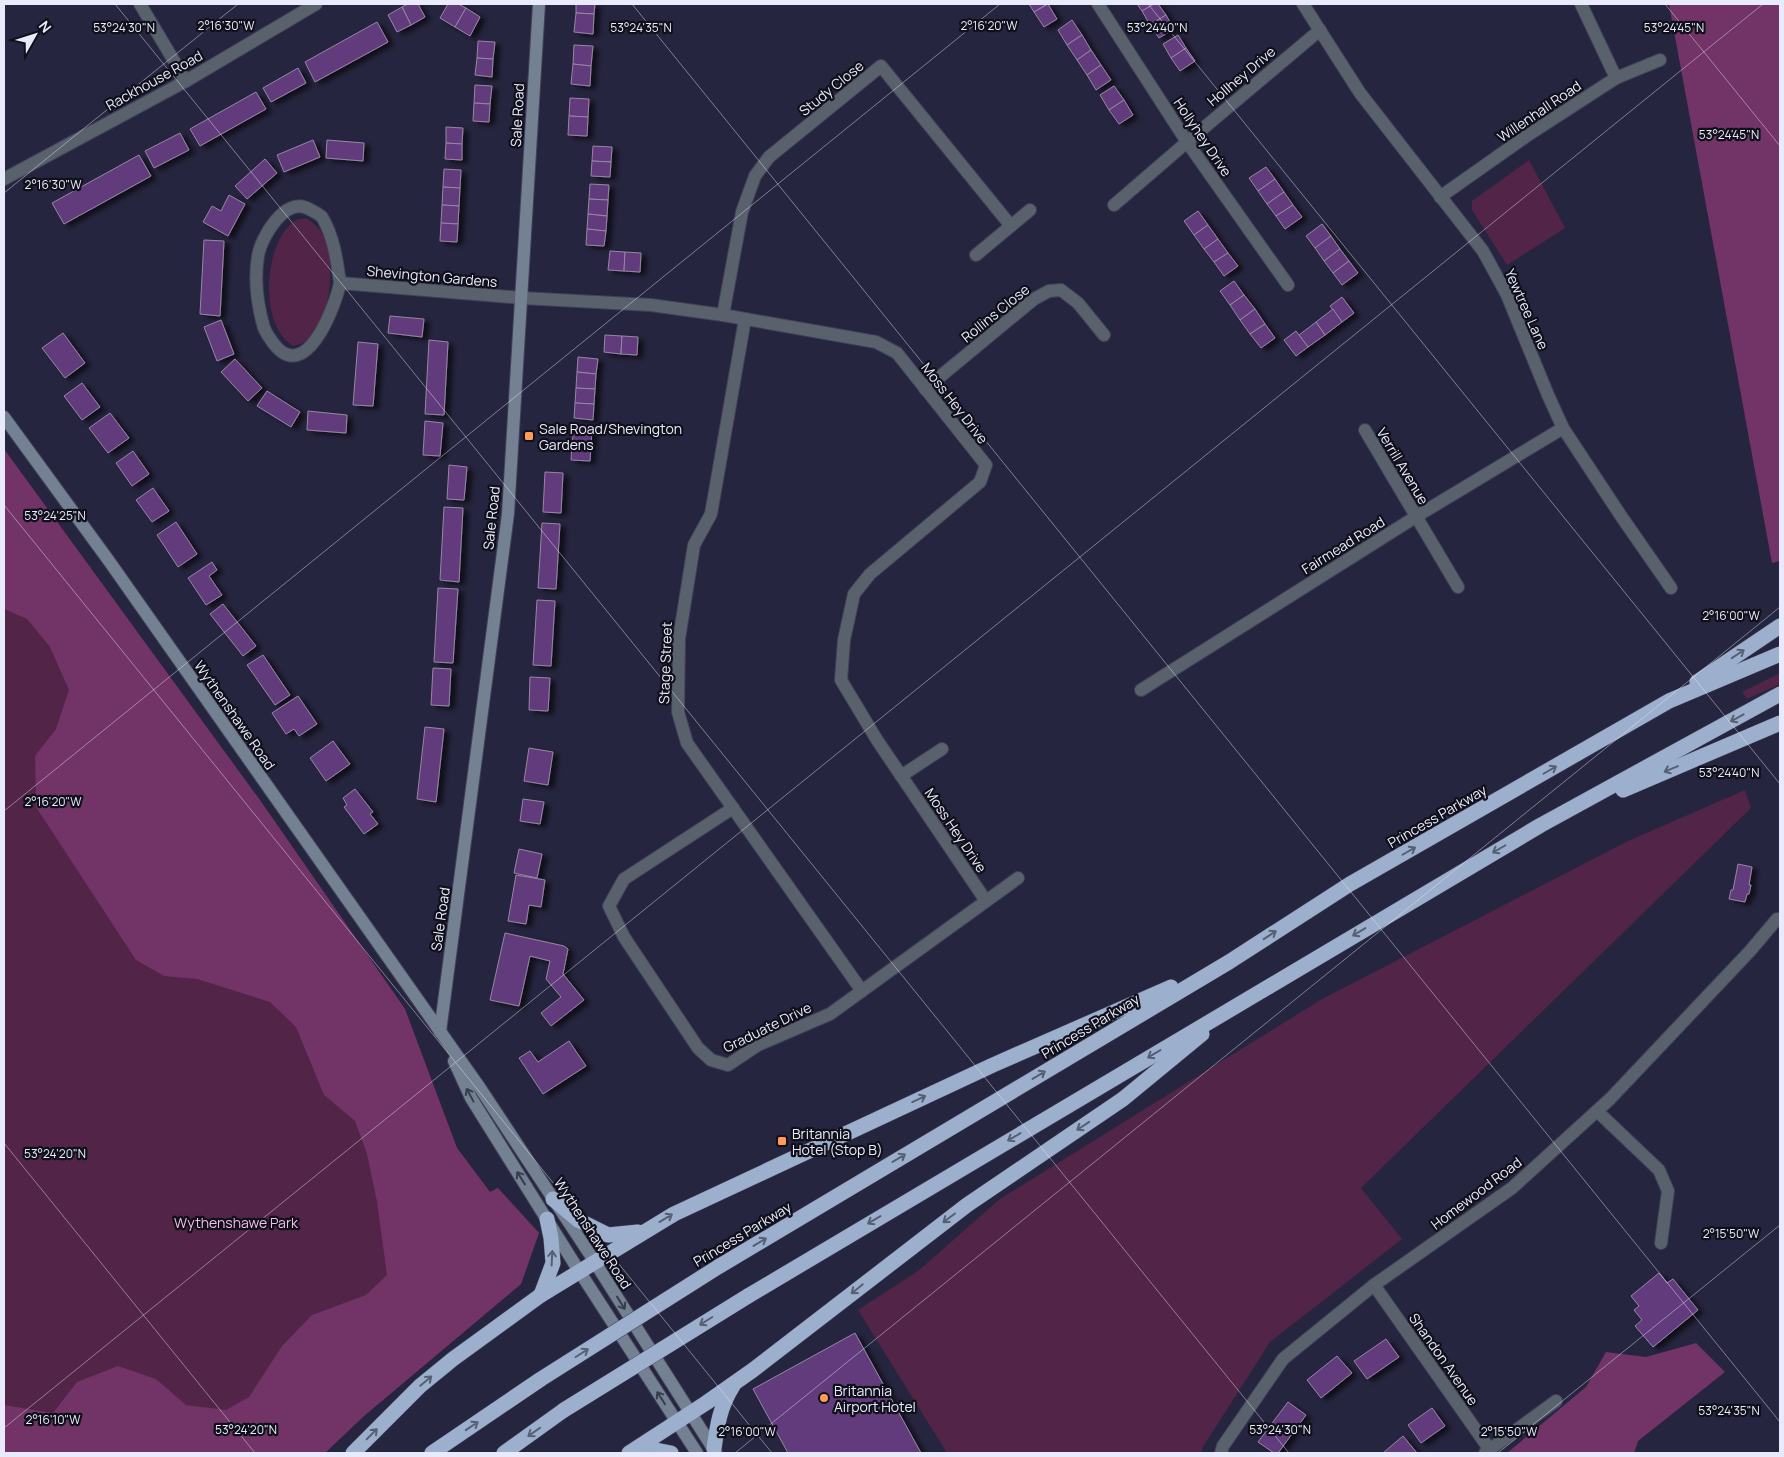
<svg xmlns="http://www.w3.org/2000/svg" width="1784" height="1457" viewBox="0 0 1784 1457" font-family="Manrope,sans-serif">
	<defs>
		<filter id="shadow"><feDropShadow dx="5.5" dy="3" stdDeviation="2.5" flood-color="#0009"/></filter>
	</defs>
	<rect width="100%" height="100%" fill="#26253f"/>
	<!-- green -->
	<g fill="#512448">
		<path d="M1529,160L1565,228L1507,265L1472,210V201Z"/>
		<path d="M306,218C314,223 321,229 324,238C337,267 331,337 294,346C258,327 263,242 295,221C298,219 303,219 306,218Z"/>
		<path d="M4,449L262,803L405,1009L457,1148L490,1192L498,1188L539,1233L521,1284L364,1416L325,1453H4Z"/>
		<path d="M1780,673V684L1747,699L1742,692Z"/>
		<path d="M1745,790L1751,808L1361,1188L1402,1239L1270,1342L1203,1447L1201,1453H947L858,1310L918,1271L1000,1199L1322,999L1628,841Z"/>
	</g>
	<!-- forest -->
	<g fill="#723366">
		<path d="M1669,4H1780V561L1772,563Z"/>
		<path d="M4,449L262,803L405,1009L457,1148L490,1192L498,1188L539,1233L521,1284L364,1416L325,1453H4V1405L53,1413L77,1382L118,1366L156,1379L186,1405L226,1410L249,1397L282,1346L312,1315L366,1295L387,1275L377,1202L367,1154L355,1121L324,1095L296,1027L270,1002L197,979L164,976L136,960L36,807L35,756L56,729L69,690L50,647L27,619L4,609Z"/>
		<path d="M1696,1343L1725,1372L1638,1441L1634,1453H1507L1586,1387L1606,1352L1646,1357Z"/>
	</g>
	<!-- building -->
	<g fill="#623b7d" stroke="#9686a3" filter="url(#shadow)">
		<path d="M408,4H418L425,17L411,25L402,7Z"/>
		<path d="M448,4H458L466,8L455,27L440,18Z"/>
		<path d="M576,4H595L594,14L576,13Z"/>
		<path d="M1029,4H1047L1034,12Z"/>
		<path d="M1048,4L1057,19L1044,27L1034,12Z"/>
		<path d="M1137,4H1154L1142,11Z"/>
		<path d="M1154,4H1158L1166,15L1150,25L1142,11Z"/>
		<path d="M402,7L411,25L397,32L388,15Z"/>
		<path d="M466,8L480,17L470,36L455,27Z"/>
		<path d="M576,13L594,14L593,34L574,32Z"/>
		<path d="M1166,15L1174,29L1159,38L1150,25Z"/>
		<path d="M1072,20L1082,35L1067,45L1058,30Z"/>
		<path d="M377,22L388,42L315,82L305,62Z"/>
		<path d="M1082,35L1091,50L1077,60L1067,45Z"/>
		<path d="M1178,35L1186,48L1171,58L1163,44Z"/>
		<path d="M478,41L495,42L493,59L477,58Z"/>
		<path d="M574,45L593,46L591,66L573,64Z"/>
		<path d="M1186,48L1195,61L1180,71L1171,58Z"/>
		<path d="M1091,50L1101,65L1087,75L1077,60Z"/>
		<path d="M477,58L493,59L492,77L475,75Z"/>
		<path d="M573,64L591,66L590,86L571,84Z"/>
		<path d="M1101,65L1111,80L1096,90L1087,75Z"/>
		<path d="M298,68L306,83L271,102L263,88Z"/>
		<path d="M475,85L492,86L490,104L474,103Z"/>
		<path d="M1114,86L1124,100L1109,110L1100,95Z"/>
		<path d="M256,92L266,109L200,146L190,129Z"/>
		<path d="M570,98L589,99L588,117L569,116Z"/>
		<path d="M1124,100L1133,115L1119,124L1109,110Z"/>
		<path d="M474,103L490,104L489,122L473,121Z"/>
		<path d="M569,116L588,117L587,136L568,135Z"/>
		<path d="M446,127L463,128L462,144L446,143Z"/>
		<path d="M180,133L189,150L154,168L145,151Z"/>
		<path d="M313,140L320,157L284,172L277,155Z"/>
		<path d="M327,140L364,143L363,161L326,158Z"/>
		<path d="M446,143L462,144V160L445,159Z"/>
		<path d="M593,146L612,147L611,162L592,161Z"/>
		<path d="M139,155L151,176L64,224L52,203Z"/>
		<path d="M265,159L277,173L247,199L235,186Z"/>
		<path d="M592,161L611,162L610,177L591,176Z"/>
		<path d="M1266,167L1275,179L1258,191L1249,178Z"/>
		<path d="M444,169L461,170L460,188L443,187Z"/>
		<path d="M1275,179L1284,192L1267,204L1258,191Z"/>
		<path d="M590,184L609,185L608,200L589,199Z"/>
		<path d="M443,187L460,188L459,206L442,205Z"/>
		<path d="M1284,192L1293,205L1276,216L1267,204Z"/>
		<path d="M229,195L245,204L228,236L203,222L212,206L221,211Z"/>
		<path d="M589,199L608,200L607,216L588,214Z"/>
		<path d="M442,205L459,206L458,224L441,223Z"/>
		<path d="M1293,205L1302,217L1285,229L1276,216Z"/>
		<path d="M1198,211L1208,225L1194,235L1184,221Z"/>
		<path d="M588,214L607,216L606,231L587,229Z"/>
		<path d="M441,223L458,224L457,242L440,241Z"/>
		<path d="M1322,224L1331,236L1315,248L1306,236Z"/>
		<path d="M1208,225L1218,239L1204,249L1194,235Z"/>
		<path d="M587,229L606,231L604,246L586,245Z"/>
		<path d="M1331,236L1340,249L1324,261L1315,248Z"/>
		<path d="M1218,239L1228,253L1214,262L1204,249Z"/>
		<path d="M204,240L224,241L220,316L200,314Z"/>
		<path d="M1340,249L1349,261L1333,273L1324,261Z"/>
		<path d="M610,251L625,252L624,271L608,270Z"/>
		<path d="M625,252L641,253L640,272L624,271Z"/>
		<path d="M1228,253L1238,266L1224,276L1214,262Z"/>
		<path d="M1349,261L1358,273L1342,285L1333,273Z"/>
		<path d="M1234,281L1244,295L1230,305L1220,291Z"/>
		<path d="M1244,295L1255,309L1240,320L1230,305Z"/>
		<path d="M1342,297L1354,313L1342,322L1330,306Z"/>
		<path d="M1255,309L1265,324L1250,334L1240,320Z"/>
		<path d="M1333,309L1342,322L1325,335L1316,322Z"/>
		<path d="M390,316L424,319L422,337L388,333Z"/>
		<path d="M221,320L234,354L217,361L204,327Z"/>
		<path d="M1316,322L1325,335L1308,347L1299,335Z"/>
		<path d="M1265,324L1275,338L1261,348L1250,334Z"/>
		<path d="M1296,331L1308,347L1296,356L1284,340Z"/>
		<path d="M63,333L85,363L65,378L42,348Z"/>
		<path d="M605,335L622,336L621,354L604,352Z"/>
		<path d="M622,336L638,337L637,355L621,354Z"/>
		<path d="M429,340L448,342L444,415L425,414Z"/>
		<path d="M358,342L378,344L373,406L353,405Z"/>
		<path d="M578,357L598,359L596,374L577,372Z"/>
		<path d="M235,359L262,388L248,401L221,372Z"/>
		<path d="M577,372L596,374L595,389L576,388Z"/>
		<path d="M82,383L100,407L82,420L64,396Z"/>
		<path d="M576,388L595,389L594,404L575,403Z"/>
		<path d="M267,391L300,412L291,427L257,406Z"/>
		<path d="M575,403L594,404L593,420L574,418Z"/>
		<path d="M308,411L347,415L346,433L307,430Z"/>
		<path d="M110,413L129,438L108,453L89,428Z"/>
		<path d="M425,421L443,423L440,456L423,455Z"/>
		<path d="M574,428L592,430L591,445L572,444Z"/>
		<path d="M572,444L591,445L590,461L571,460Z"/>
		<path d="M133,451L149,474L132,486L116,463Z"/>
		<path d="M449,465L467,467L464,500L447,499Z"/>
		<path d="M545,472L563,473L561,513L543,512Z"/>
		<path d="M153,488L169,511L152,522L136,500Z"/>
		<path d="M444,507L463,508L459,582L440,580Z"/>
		<path d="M176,522L197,554L178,567L157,535Z"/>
		<path d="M542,523L560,524L556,589L538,588Z"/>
		<path d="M212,562L217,570L209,576L222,595L206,605L188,578Z"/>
		<path d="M438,588L458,589L453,663L434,662Z"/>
		<path d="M537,600L555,601L551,666L533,665Z"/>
		<path d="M223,604L256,646L243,656L210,614Z"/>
		<path d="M263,655L290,695L275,705L247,665Z"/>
		<path d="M433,668L451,669L449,706L431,705Z"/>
		<path d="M530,677L550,678L548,711L529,710Z"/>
		<path d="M298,696L317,724L299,736L294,729L286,734L272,713Z"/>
		<path d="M425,727L444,729L436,802L417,799Z"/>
		<path d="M333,741L350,764L326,781L310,758Z"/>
		<path d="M529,748L553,752L548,785L524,781Z"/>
		<path d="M355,789L373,812L370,814L378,824L364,834L344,807L347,805L343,798Z"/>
		<path d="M523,799L544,802L540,824L520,821Z"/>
		<path d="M519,849L542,854L537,878L514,873Z"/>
		<path d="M1738,864L1752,867L1749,885H1751L1749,894H1747L1745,902L1729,899L1731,890H1733Z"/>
		<path d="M516,875L545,880L541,907L529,905L526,924L508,921Z"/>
		<path d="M505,933L564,946L568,949L563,974L584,1000L551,1026L541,1013L561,997L546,979L550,961L530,956L519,1006L490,1000Z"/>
		<path d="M569,1041L586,1066L543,1094L519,1058L530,1051L538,1062Z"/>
		<path d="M1659,1273L1667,1283L1673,1279L1698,1310L1653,1347L1635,1326L1642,1320L1634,1310L1639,1306L1631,1296Z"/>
		<path d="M855,1333L921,1453H788L753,1389Z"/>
		<path d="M1386,1339L1399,1357L1367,1379L1354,1361Z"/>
		<path d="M1337,1356L1352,1373L1321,1398L1307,1380Z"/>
		<path d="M1288,1402L1306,1415L1278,1453H1274L1258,1442Z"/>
		<path d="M1432,1408L1445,1426L1421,1443L1408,1425Z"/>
		<path d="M1403,1436L1417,1453H1383Z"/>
	</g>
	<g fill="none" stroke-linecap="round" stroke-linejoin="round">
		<!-- street casing -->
		<g stroke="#414159" stroke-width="14">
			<g id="street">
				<path d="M140,4L186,81"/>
				<path d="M1098,4L1187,142L1288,285"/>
				<path d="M1303,4L1360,93L1483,251L1507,295L1548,395L1563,428L1621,516L1671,588"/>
				<path d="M1581,4L1616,78"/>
				<path d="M4,179L186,81L316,4"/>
				<path d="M1440,197L1528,135L1616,78L1660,60"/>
				<path d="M1114,205L1187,142L1320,30"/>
				<path d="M976,255L1030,210"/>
				<path d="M340,283C336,303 311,372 282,352C275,347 267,335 264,328C257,304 254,280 258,256C261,237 286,195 309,209C313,211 319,214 322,217C334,237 337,261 340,283L522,298L651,305L723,315L876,342L897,353L986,465L980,482L870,574L854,594L844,640L841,680L877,740L986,901"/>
				<path d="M723,315L742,212L755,176L769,157L881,66L1011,226"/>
				<path d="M745,319L711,514L694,545L679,639L678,712L687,743L862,991"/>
				<path d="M925,389L1034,299L1049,291L1061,290L1078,303L1104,335"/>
				<path d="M1365,430L1458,587"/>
				<path d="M1141,690L1417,516L1563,428"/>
				<path d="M901,776L942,749"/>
				<path d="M733,808L624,879L609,906L624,937L698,1048L711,1060L728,1065L758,1045L830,1014L1018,878"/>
				<path d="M1597,1111L1659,1170L1668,1191L1661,1243"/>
				<path d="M1374,1285L1490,1450"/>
				<path d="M1221,1453L1223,1446L1283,1359L1374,1285L1512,1188L1610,1099L1750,951L1777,919H1780"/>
				<path d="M1485,1453L1556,1401"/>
			</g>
		</g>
		<!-- secondary casing -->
		<g stroke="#414159" stroke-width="14">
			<g id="secondary">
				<path d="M4,417L109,561L480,1088L589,1253L716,1453"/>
				<path d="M440,1032L508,514L539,4"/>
				<path d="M454,1061L471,1098L574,1263L697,1453"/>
			</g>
		</g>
		<!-- highway casing -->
		<g stroke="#414159" stroke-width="16">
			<g id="highway">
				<path d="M1697,682L1780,626"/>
				<path d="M1623,790L1780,723"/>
				<path d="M553,1199L578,1220L608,1235L638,1232"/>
				<path d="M718,1267L1229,962L1350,884L1669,701L1780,654"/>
				<path d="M541,1295L553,1263L551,1238L547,1219"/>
				<path d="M748,1296L1541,825L1780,694"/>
				<path d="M714,1449C717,1426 720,1406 733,1386"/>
				<path d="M635,1450L651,1449L671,1453"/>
				<path d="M353,1453L420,1386L453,1359L541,1295L674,1214L993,1065L1171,987"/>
				<path d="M432,1453L541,1379"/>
				<path d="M504,1453L564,1410"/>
				<path d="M629,1453L706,1403L753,1370L967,1205L1123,1099L1202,1034"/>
			</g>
		</g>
		<!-- street -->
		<use href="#street" stroke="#59616d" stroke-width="12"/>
		<!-- secondary -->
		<use href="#secondary" stroke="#748193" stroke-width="12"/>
		<!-- highway -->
		<use href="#highway" stroke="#9cafcc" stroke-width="15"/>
		<!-- highway-bridge casing -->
		<g stroke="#414159" stroke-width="16" stroke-linecap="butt">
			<g id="highway-bridge">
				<path d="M541,1379L718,1267"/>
				<path d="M564,1410L748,1296"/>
			</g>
		</g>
		<!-- highway-bridge -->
		<use href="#highway-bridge" stroke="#9cafcc" stroke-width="15"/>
	</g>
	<!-- one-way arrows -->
	<defs><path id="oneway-shaft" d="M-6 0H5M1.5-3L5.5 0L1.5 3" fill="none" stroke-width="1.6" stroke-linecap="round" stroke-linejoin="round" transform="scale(1.25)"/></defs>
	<g stroke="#566074">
		<use href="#oneway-shaft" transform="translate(1738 654) rotate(-34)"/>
		<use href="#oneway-shaft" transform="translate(1737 718) rotate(151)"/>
		<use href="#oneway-shaft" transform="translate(1671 769) rotate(157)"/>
		<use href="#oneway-shaft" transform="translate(1550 770) rotate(-30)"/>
		<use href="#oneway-shaft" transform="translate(1499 849) rotate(150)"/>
		<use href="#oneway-shaft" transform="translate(1409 851) rotate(-30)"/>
		<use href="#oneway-shaft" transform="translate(1359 932) rotate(149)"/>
		<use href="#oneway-shaft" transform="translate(1270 935) rotate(-33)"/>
		<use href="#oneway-shaft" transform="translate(1154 1054) rotate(149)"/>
		<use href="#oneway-shaft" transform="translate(1039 1075) rotate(-31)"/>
		<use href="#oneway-shaft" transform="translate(919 1099) rotate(-25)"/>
		<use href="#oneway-shaft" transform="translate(1083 1126) rotate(146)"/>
		<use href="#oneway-shaft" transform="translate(1014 1137) rotate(149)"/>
		<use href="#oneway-shaft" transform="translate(899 1158) rotate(-31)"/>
		<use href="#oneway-shaft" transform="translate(666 1218) rotate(-31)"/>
		<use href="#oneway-shaft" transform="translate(949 1218) rotate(143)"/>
		<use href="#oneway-shaft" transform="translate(874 1220) rotate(149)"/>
		<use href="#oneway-shaft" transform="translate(760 1242) rotate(-31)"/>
		<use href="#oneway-shaft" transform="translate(552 1258) rotate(-87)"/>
		<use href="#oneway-shaft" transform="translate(857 1289) rotate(141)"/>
		<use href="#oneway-shaft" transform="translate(706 1321) rotate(148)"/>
		<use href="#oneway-shaft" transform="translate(582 1353) rotate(-32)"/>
		<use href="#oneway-shaft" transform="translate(426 1381) rotate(-40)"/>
		<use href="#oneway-shaft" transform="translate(472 1426) rotate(-34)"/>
		<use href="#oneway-shaft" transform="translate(534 1432) rotate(145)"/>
		<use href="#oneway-shaft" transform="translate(372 1434) rotate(-45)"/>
	</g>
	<g stroke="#383d4b">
		<use href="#oneway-shaft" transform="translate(470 1095) rotate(-118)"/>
		<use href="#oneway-shaft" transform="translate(521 1178) rotate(-122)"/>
		<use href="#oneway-shaft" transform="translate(621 1303) rotate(58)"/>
		<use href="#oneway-shaft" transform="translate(661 1398) rotate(-123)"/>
	</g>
	<!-- ticks -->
	<path fill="none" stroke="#e9eafb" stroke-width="1" stroke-opacity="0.45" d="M115,4L1289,1453M632,4L1780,1422M1148,4L1780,784M1665,4L1780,146M4,193L238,4M4,505L772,1453M4,811L1000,4M4,1143L255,1453M4,1428L1763,4M735,1453L1780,607M1498,1453L1780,1225"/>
	<!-- markers -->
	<g fill="#fe9b59" stroke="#10101b" stroke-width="2">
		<rect x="524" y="431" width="10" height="10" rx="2.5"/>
		<rect x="777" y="1136" width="10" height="10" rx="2.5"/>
		<circle cx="824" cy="1398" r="5"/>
	</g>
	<g text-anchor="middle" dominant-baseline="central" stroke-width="4.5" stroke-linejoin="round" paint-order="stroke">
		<!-- street labels -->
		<g font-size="14" fill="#e9eafb" stroke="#10101b">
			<text transform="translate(1241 76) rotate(-40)">Hollhey Drive</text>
			<text transform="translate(154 80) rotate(-29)">Rackhouse Road</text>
			<text transform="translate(831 88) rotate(-39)">Study Close</text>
			<text transform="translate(1539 111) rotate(-34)">Willenhall Road</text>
			<text transform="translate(517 115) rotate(-87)">Sale Road</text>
			<text transform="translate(1203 137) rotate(56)">Hollyhey Drive</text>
			<text transform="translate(432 276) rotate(5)">Shevington Gardens</text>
			<text transform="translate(1527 309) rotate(66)">Yewtree Lane</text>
			<text transform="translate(995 313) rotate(-39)">Rollins Close</text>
			<text transform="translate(955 403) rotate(52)">Moss Hey Drive</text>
			<text transform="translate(1403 466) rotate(59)">Verrill Avenue</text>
			<text transform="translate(491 518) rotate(-84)">Sale Road</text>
			<text transform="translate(1343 545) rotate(-32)">Fairmead Road</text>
			<text transform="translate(665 663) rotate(-88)">Stage Street</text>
			<text transform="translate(235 715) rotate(55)">Wythenshawe Road</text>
			<text transform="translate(1437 816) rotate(-30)">Princess Parkway</text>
			<text transform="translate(956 830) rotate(56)">Moss Hey Drive</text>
			<text transform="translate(440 919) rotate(-82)">Sale Road</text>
			<text transform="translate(1090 1026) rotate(-31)">Princess Parkway</text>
			<text transform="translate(767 1027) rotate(-26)">Graduate Drive</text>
			<text transform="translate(1476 1193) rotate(-37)">Homewood Road</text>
			<text transform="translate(593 1233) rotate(57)">Wythenshawe Road</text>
			<text transform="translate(742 1234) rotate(-31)">Princess Parkway</text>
			<text transform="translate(1444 1359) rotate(55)">Shandon Avenue</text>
		</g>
		<!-- poi labels -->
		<g font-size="14" fill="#e9eafb" stroke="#10101b" text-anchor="start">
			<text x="539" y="428">Sale Road/Shevington<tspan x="539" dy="16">Gardens</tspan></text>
			<text x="792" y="1133">Britannia<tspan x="792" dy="16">Hotel (Stop B)</tspan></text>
			<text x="834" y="1390">Britannia<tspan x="834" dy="16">Airport Hotel</tspan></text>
		</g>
		<!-- park labels -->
		<g font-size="14" fill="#f6bde8" stroke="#10101b">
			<text x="236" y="1222">Wythenshawe Park</text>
		</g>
	</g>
	<g font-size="12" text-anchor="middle" fill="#e9eafb" stroke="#10101b" stroke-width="4.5" stroke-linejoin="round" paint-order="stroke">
		<text x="226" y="30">2°16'30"W</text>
		<text x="989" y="30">2°16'20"W</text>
		<text x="124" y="32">53°24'30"N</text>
		<text x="641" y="32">53°24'35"N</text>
		<text x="1157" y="32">53°24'40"N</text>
		<text x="1674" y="32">53°24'45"N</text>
		<text x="1729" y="139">53°24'45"N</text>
		<text x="53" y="189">2°16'30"W</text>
		<text x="55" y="520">53°24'25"N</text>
		<text x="1731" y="620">2°16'00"W</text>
		<text x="1729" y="777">53°24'40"N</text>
		<text x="53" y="806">2°16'20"W</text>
		<text x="55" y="1158">53°24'20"N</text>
		<text x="1731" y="1238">2°15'50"W</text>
		<text x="1729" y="1415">53°24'35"N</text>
		<text x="53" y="1424">2°16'10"W</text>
		<text x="246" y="1434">53°24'20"N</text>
		<text x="1280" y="1434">53°24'30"N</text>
		<text x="747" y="1436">2°16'00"W</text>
		<text x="1509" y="1436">2°15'50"W</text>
	</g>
	<!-- border -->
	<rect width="1784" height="1457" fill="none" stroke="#e9eafb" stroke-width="10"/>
	<!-- north arrow -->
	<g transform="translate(35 35) rotate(51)" stroke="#10101b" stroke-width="4" paint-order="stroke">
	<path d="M0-4L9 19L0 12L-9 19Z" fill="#e9eafb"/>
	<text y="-8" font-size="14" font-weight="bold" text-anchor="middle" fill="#e9eafb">N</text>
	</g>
</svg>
